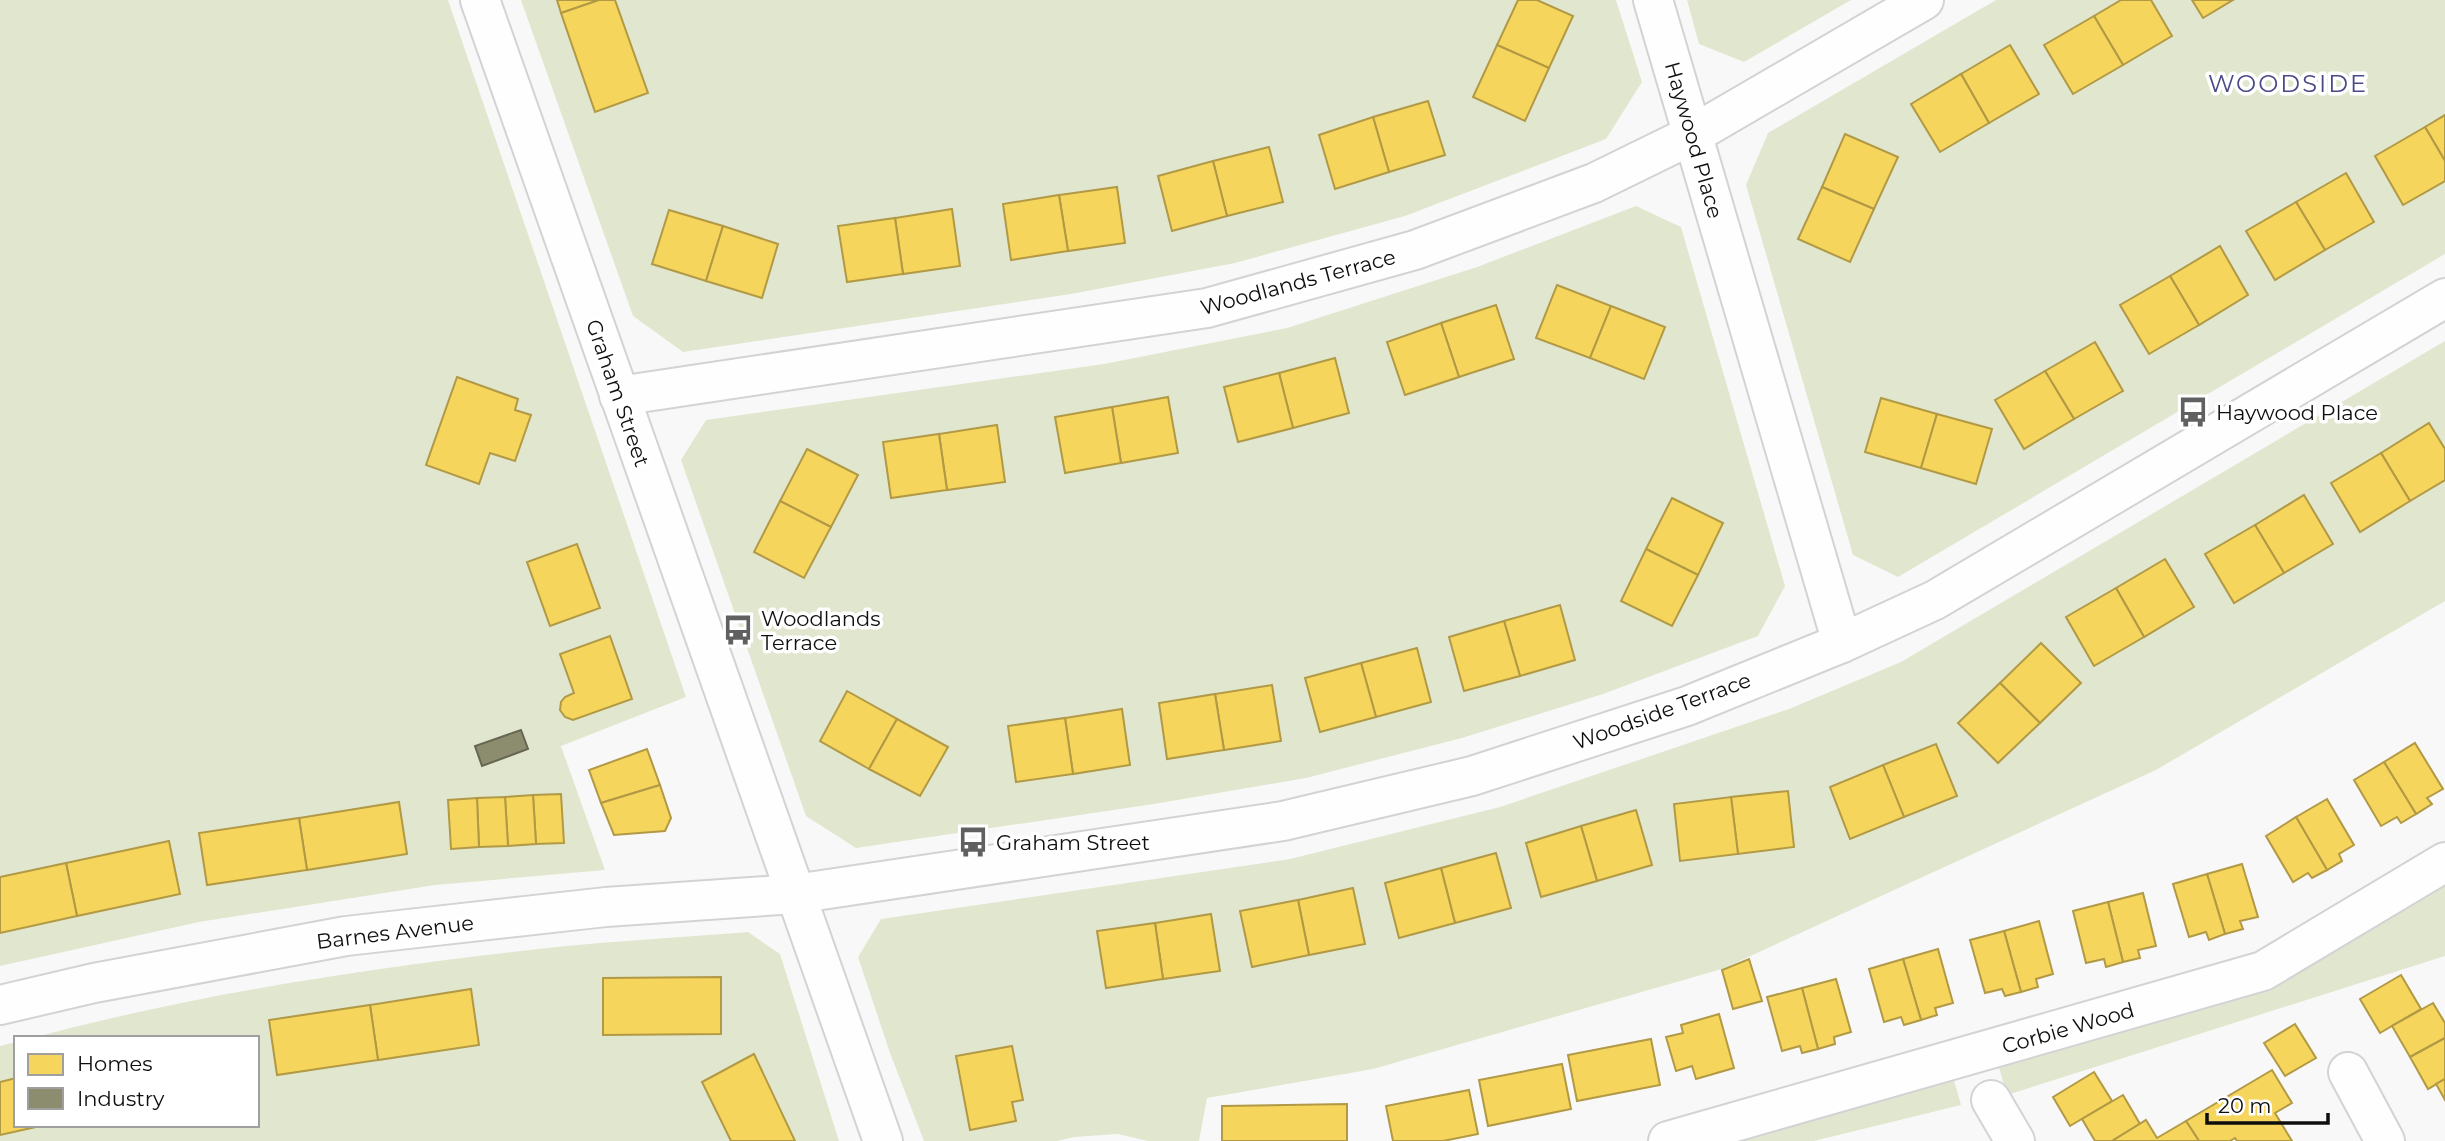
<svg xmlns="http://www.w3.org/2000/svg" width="2445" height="1141" viewBox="0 0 2445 1141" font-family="Montserrat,sans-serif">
	<rect width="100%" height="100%" fill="#f9f8f9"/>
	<!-- green -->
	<g fill="#e1e7ce">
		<path d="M0,0H448L686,697L561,746L605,870L435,885L199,922L0,966Z"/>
		<path d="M521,0H1616L1642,82L1606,139L1405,216L1235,263L1071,294L683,352L633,316Z"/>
		<path d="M1687,0H1851L1744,62L1699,44Z"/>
		<path d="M1996,0H2445V254L1898,577L1853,555L1746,185L1768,133Z"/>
		<path d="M1636,206L1681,227L1785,586L1758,636L1603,694L1462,738L1306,778L1154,804L856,848L806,816L681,460L706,420L1104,364L1287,328L1477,267Z"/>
		<path d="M2445,341V601L2156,770L1722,969L1373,1069L1207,1098L1199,1141H1148L1118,1134L1074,1137L1057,1141H924L890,1053L858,957L881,919L1290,859L1500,807L1789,709L1901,662Z"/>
		<path d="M2445,882V956L2007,1095L1998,1064Z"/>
		<path d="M748,932L780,954L839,1141H0V1046L16,1042V1125H257V1038H32C192,995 357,970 521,951C596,942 672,938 748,932Z"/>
		<path d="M1953,1077L1961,1105L1814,1141H1732Z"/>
	</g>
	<!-- homes -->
	<g fill="#f6d55c" stroke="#b19945" stroke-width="2">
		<path d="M557,0H599L561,13Z"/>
		<path d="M599,0H615L648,93L595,112L561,13Z"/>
		<path d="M1518,0H1537L1573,16L1549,68L1497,45Z"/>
		<path d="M2121,0H2151L2172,36L2123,65L2094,16Z"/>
		<path d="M2192,0H2233L2203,18Z"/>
		<path d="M2094,16L2123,65L2073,94L2044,45Z"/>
		<path d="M1497,45L1549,68L1525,121L1473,97Z"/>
		<path d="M2010,45L2039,94L1989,123L1961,74Z"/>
		<path d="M1961,74L1989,123L1940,152L1911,104Z"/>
		<path d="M1428,101L1445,155L1389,172L1373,117Z"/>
		<path d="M2445,115V161L2425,127Z"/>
		<path d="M1373,117L1389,172L1335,189L1319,135Z"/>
		<path d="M2425,127L2445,161V181L2403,205L2375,156Z"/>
		<path d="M1845,134L1898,157L1874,209L1822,187Z"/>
		<path d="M1269,147L1283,202L1227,216L1213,161Z"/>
		<path d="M1213,161L1227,216L1172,231L1158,176Z"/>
		<path d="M2346,173L2374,222L2325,250L2296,202Z"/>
		<path d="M1117,187L1125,243L1068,251L1059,195Z"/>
		<path d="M1822,187L1874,209L1850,262L1798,239Z"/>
		<path d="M1059,195L1068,251L1011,260L1003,204Z"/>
		<path d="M2296,202L2325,250L2275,280L2246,231Z"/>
		<path d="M952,209L960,266L903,274L895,218Z"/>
		<path d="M669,210L723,226L706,281L652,264Z"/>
		<path d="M895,218L903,274L847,282L838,226Z"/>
		<path d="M723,226L778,244L762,298L706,281Z"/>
		<path d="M2220,246L2248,295L2199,325L2170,276Z"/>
		<path d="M2170,276L2199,325L2149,354L2120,305Z"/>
		<path d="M1557,285L1611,306L1590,358L1536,338Z"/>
		<path d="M1496,305L1514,359L1459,377L1441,323Z"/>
		<path d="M1611,306L1665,327L1644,379L1590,358Z"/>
		<path d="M1441,323L1459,377L1405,395L1387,342Z"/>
		<path d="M2095,342L2123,391L2074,419L2045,371Z"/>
		<path d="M1335,358L1349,413L1293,428L1279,373Z"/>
		<path d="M2045,371L2074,419L2024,449L1995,400Z"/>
		<path d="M1279,373L1293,428L1238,442L1224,387Z"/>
		<path d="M457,377L518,399L515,410L531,415L515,461L490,453L479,484L426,465Z"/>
		<path d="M1168,397L1178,453L1121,463L1112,407Z"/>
		<path d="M1881,398L1937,414L1921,468L1865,452Z"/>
		<path d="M1112,407L1121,463L1065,473L1055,417Z"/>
		<path d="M1937,414L1992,429L1976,484L1921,468Z"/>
		<path d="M2429,423L2445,449V480L2410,501L2381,453Z"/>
		<path d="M997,425L1005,482L947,490L939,434Z"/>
		<path d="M939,434L947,490L891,498L883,442Z"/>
		<path d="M807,449L858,475L831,527L780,501Z"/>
		<path d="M2381,453L2410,501L2360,532L2331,483Z"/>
		<path d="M2304,495L2333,544L2284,573L2255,525Z"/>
		<path d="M1672,498L1723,523L1698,575L1646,549Z"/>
		<path d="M780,501L831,527L804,578L754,552Z"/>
		<path d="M2255,525L2284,573L2234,603L2205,554Z"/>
		<path d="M577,544L600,608L550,626L527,562Z"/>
		<path d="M1646,549L1698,575L1672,626L1621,601Z"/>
		<path d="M2165,559L2194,607L2144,637L2116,588Z"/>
		<path d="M2116,588L2144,637L2094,666L2066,617Z"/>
		<path d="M1560,605L1575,660L1520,676L1504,621Z"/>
		<path d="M1504,621L1520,676L1464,691L1449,637Z"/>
		<path d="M610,636L632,699L573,720L565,717L560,710L561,702L565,697L574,693L560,654Z"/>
		<path d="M2041,643L2081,683L2040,723L2000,683Z"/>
		<path d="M1417,648L1431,702L1376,717L1361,663Z"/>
		<path d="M1361,663L1376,717L1320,732L1305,678Z"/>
		<path d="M2000,683L2040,723L1998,763L1958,723Z"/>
		<path d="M1272,685L1281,741L1224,750L1215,694Z"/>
		<path d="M847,691L897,719L869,769L820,741Z"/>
		<path d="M1215,694L1224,750L1167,759L1159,703Z"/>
		<path d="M1122,709L1130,765L1073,774L1065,718Z"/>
		<path d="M1065,718L1073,774L1016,782L1008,726Z"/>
		<path d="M897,719L948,747L920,796L869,769Z"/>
		<path d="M2415,743L2443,789L2427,798L2432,804L2416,814L2384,762Z"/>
		<path d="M1936,744L1957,796L1904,817L1883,765Z"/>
		<path d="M647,749L660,785L601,803L589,770Z"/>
		<path d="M2384,762L2416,814L2401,823L2397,817L2381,826L2354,780Z"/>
		<path d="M1883,765L1904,817L1850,839L1830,787Z"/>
		<path d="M660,785L671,818L665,831L614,835L601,803Z"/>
		<path d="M1788,791L1794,847L1738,854L1731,797Z"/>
		<path d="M561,794L564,843L536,844L533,795Z"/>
		<path d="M533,795L536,844L508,846L505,797Z"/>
		<path d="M505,797L508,846L479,847L477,798Z"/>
		<path d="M1731,797L1738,854L1680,861L1674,804Z"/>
		<path d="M477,798L479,847L451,849L448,800Z"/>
		<path d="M2327,799L2354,845L2339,854L2342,861L2327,870L2296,817Z"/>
		<path d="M399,802L407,854L307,870L299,818Z"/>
		<path d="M1636,810L1652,865L1597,881L1581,826Z"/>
		<path d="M2296,817L2327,870L2312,878L2308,873L2293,882L2266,836Z"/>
		<path d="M299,818L307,870L207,885L199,833Z"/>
		<path d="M1581,826L1597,881L1541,897L1526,843Z"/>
		<path d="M169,841L180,894L77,916L66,863Z"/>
		<path d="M1496,853L1511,908L1455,923L1441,868Z"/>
		<path d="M66,863L77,916L0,933V877Z"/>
		<path d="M2242,864L2258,917L2240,921L2243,929L2225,934L2207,874Z"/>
		<path d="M1441,868L1455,923L1399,938L1385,883Z"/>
		<path d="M2207,874L2225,934L2209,940L2206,932L2189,937L2173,884Z"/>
		<path d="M1353,888L1365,944L1309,955L1298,900Z"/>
		<path d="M2143,893L2156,946L2138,950L2140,958L2123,962L2108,902Z"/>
		<path d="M1298,900L1309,955L1252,967L1240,911Z"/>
		<path d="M2108,902L2123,962L2106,967L2104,959L2086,963L2073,911Z"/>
		<path d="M1211,914L1220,971L1163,979L1155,923Z"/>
		<path d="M2039,921L2053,974L2036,979L2038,987L2021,992L2004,931Z"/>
		<path d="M1155,923L1163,979L1106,988L1097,931Z"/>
		<path d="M2004,931L2021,992L2005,996L2002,989L1985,993L1970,940Z"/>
		<path d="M1938,949L1953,1003L1935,1008L1937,1015L1921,1020L1903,959Z"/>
		<path d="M1749,959L1762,1001L1733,1009L1722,970Z"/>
		<path d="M1903,959L1921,1020L1904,1025L1901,1017L1884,1022L1869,969Z"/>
		<path d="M2401,975L2421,1009L2380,1033L2360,999Z"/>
		<path d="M721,977V1034L603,1035V978Z"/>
		<path d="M1836,979L1851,1032L1834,1037L1835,1044L1818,1049L1802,988Z"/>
		<path d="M1802,988L1818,1049L1802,1053L1800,1046L1782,1051L1767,997Z"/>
		<path d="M471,989L479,1045L378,1060L370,1005Z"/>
		<path d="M2433,1003L2445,1023V1038L2410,1057L2392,1026Z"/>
		<path d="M370,1005L378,1060L277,1075L269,1020Z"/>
		<path d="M1719,1014L1734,1068L1696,1079L1692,1066L1676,1071L1666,1037L1683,1033L1681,1025Z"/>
		<path d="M2295,1024L2316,1058L2285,1076L2264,1043Z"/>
		<path d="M2445,1038V1079L2428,1089L2410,1057Z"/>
		<path d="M1651,1039L1660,1085L1577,1101L1568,1055Z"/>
		<path d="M1012,1046L1023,1100L1012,1102L1016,1121L970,1130L956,1056Z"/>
		<path d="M754,1054L795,1141H731L702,1082Z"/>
		<path d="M1562,1064L1571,1109L1488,1126L1479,1080Z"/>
		<path d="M2272,1070L2292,1103L2275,1113L2292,1141H2237L2235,1138L2230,1141H2199L2186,1121Z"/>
		<path d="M2094,1072L2112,1101L2070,1126L2053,1097Z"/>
		<path d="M16,1078V1125H45L0,1135V1082Z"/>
		<path d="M2445,1079V1100L2436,1084Z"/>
		<path d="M1469,1090L1478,1134L1443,1141H1393L1386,1106Z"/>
		<path d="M2123,1095L2140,1124L2112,1141H2095L2082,1119Z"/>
		<path d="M1347,1104V1141H1222V1106Z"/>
		<path d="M2146,1120L2157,1138L2186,1121L2199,1141H2112Z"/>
	</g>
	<!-- industry -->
	<path fill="#8c8c6e" stroke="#666652" stroke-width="2" d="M521,730L528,749L482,766L475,746Z"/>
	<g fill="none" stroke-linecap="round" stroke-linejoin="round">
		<!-- street casing -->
		<g stroke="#d4d3d4" stroke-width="42">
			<g id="street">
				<path d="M480,0L883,1141"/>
				<path d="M1653,0L1842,643"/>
				<path d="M619,396L1207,308L1415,250L1594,183L1692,135L1924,0"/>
				<path d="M0,1005L94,983L346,936L606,907L795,894L1283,821L1472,776L1687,706L1842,643L1935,600L2445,298"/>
				<path d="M2348,1072L2385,1141"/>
				<path d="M1991,1100L2015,1141"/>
				<path d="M1668,1141L2263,971L2445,862"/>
			</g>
		</g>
		<!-- street -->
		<use href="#street" stroke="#fefefe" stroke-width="38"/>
	</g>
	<!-- icons -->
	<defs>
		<g id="bus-bare" transform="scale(2.415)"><path d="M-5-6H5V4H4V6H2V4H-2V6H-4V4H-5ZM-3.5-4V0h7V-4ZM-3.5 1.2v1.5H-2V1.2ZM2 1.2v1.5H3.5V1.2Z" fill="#616061" stroke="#fff" stroke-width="2.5" paint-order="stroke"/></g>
	</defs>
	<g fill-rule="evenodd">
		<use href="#bus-bare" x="2193" y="412"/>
		<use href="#bus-bare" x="738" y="630"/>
		<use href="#bus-bare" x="973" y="842"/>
	</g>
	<g text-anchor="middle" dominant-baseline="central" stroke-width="7" stroke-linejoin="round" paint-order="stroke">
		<!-- street labels -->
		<g font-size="21" fill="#0f0e0f" stroke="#fff">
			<text transform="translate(1694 140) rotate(74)">Haywood Place</text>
			<text transform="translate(1298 282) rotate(-15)">Woodlands Terrace</text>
			<text transform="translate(618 393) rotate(71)">Graham Street</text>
			<text transform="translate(1662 711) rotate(-20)">Woodside Terrace</text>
			<text transform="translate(395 932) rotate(-7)">Barnes Avenue</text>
			<text transform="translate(2068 1028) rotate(-16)">Corbie Wood</text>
		</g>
		<!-- poi labels -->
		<g font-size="21" fill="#0f0e0f" stroke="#fff" text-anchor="start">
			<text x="2216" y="412">Haywood Place</text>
			<text x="761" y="618">Woodlands<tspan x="761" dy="24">Terrace</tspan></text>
			<text x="996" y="842">Graham Street</text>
		</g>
		<!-- quarter labels -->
		<g font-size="24" letter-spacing="2" fill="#4a4a88" stroke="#fff">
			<text x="2288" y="83">WOODSIDE</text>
		</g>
	</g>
	<!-- legend -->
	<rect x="14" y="1036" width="245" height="91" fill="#ffffff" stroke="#9f9f9f" stroke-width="2"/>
	<rect x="28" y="1054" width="35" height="21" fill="#f6d55c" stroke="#9f9f9f" stroke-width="2"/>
	<text x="77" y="1071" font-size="21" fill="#0f0e0f">Homes</text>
	<rect x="28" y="1088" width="35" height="21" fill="#8c8c6e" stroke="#9f9f9f" stroke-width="2"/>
	<text x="77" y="1106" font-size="21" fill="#0f0e0f">Industry</text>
	<!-- scale -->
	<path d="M2207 1113v10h121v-10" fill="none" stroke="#0f0e0f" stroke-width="3.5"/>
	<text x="2218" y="1113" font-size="21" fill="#0f0e0f" stroke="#ffffff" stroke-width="5" paint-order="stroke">20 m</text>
</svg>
